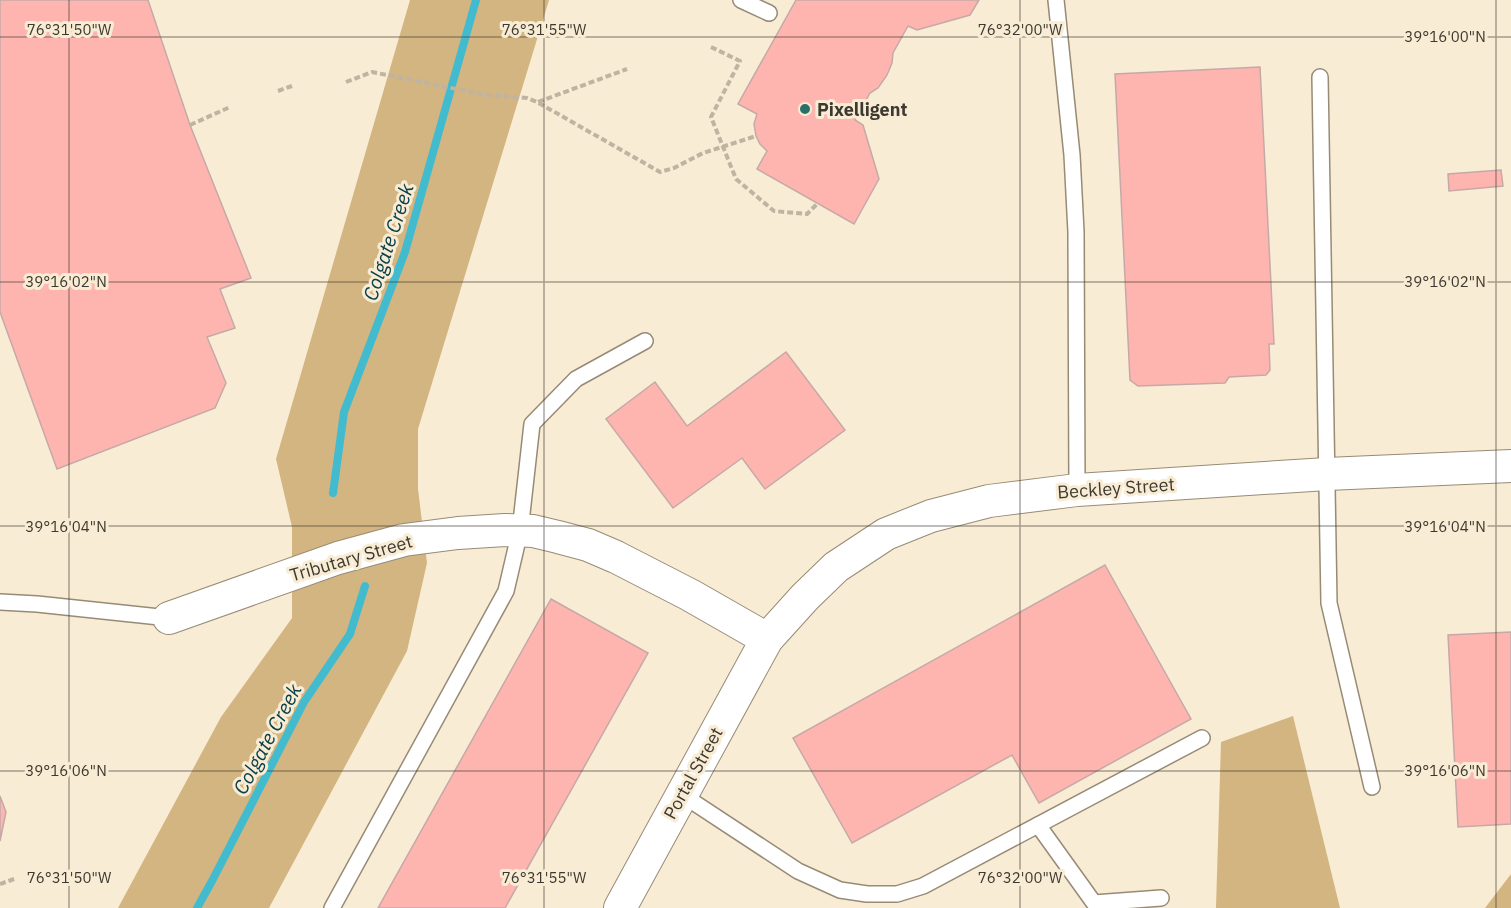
<svg xmlns="http://www.w3.org/2000/svg" width="1511" height="908" viewBox="0 0 1511 908" font-family="'IBM Plex Sans',sans-serif">
	<rect width="100%" height="100%" fill="#f9ecd5"/>
	<!-- green -->
	<g fill="#d3b581">
		<path d="M410,0H549L418,429V489L427,563L407,651L269,908H118L221,717L292,618V527L276,459Z"/>
		<path d="M1293,716L1340,908H1216L1221,742Z"/>
		<path d="M1511,874V908H1485Z"/>
	</g>
	<g fill="none" stroke-linecap="round" stroke-linejoin="round">
		<!-- stream -->
		<g stroke="#43bbcf" stroke-width="8">
			<path d="M333,493L344,412L405,252L476,0"/>
			<path d="M197,908L212,881L304,702L350,634L365,586"/>
		</g>
	</g>
	<!-- building -->
	<g fill="#feb5b0" stroke="#c6a9a7" stroke-width="1.5">
		<path d="M0,0H148L190,125L251,278L220,289L235,328L207,337L226,383L215,408L57,469L0,312Z"/>
		<path d="M796,0H979L970,15L917,30L908,26L893,53L892,63L887,75L878,88L870,93L855,120L863,125L879,179L854,224L757,169L767,151L760,144L756,136L754,124L757,114L738,104Z"/>
		<path d="M1260,67L1274,344H1269L1270,370L1266,375L1229,377L1225,383L1138,386L1130,380L1115,74Z"/>
		<path d="M1501,170L1503,186L1449,191L1448,174Z"/>
		<path d="M786,352L845,430L765,489L742,458L673,508L606,419L655,382L687,426Z"/>
		<path d="M1105,565L1191,719L1039,803L1012,755L852,843L793,738Z"/>
		<path d="M551,599L648,653L505,908H378Z"/>
		<path d="M1511,632V824L1458,827L1448,635Z"/>
		<path d="M0,796L6,812L0,841Z"/>
	</g>
	<g fill="none" stroke-linecap="round" stroke-linejoin="round">
		<!-- lane casing -->
		<g stroke="#978b76" stroke-width="18">
			<g id="lane">
				<path d="M741,0L769,13"/>
				<path d="M1056,0L1072,155L1076,232L1077,490"/>
				<path d="M1320,77L1329,603L1372,787"/>
				<path d="M0,602L37,604L169,618"/>
				<path d="M681,794L798,871L840,890L867,894H897L923,886L1202,738"/>
				<path d="M1038,825L1094,903L1161,898"/>
				<path d="M332,908L506,591L520,531L532,424L576,379L645,341"/>
			</g>
		</g>
		<!-- street casing -->
		<g stroke="#978b76" stroke-width="34">
			<g id="street">
				<path d="M169,618L338,558L404,540L458,533L505,530L533,531L558,537L588,545L616,557L690,595L767,639"/>
				<path d="M620,908L767,639L805,597L836,567L886,534L931,516L989,501L1077,490L1327,474L1511,466"/>
			</g>
		</g>
		<!-- path -->
		<g stroke="#beb4a1" stroke-width="4" stroke-dasharray="6 3" stroke-linecap="butt">
			<path d="M711,47L740,61L711,117L736,179L774,211L807,214L818,203"/>
			<path d="M346,82L372,72L486,95L527,98L537,102L660,172L674,168L703,153L756,136"/>
			<path d="M278,91L292,86"/>
			<path d="M538,102L627,69"/>
			<path d="M190,125L230,107"/>
			<path d="M0,884L17,878"/>
		</g>
		<!-- lane -->
		<use href="#lane" stroke="#fff" stroke-width="15"/>
		<!-- street -->
		<use href="#street" stroke="#fff" stroke-width="32"/>
	</g>
	<!-- ticks -->
	<path fill="none" stroke="#3e3930" stroke-width="1.5" stroke-opacity="0.45" d="M69,0V908M544,0V908M1020,0V908M1496,0V908M0,37H1511M0,282H1511M0,526H1511M0,771H1511"/>
	<!-- markers -->
	<circle fill="#297167" stroke="#f9ecd5" stroke-width="2" cx="805" cy="109" r="6"/>
	<g text-anchor="middle" dominant-baseline="central" stroke-width="6" stroke-linejoin="round" paint-order="stroke">
		<!-- poi labels -->
		<g font-size="18" font-weight="bold" fill="#3e3930" stroke="#f9ecd5" text-anchor="start">
			<text x="817" y="109">Pixelligent</text>
		</g>
		<!-- street labels -->
		<g font-size="18" fill="#3e3930" stroke="#f9ecd5">
			<text transform="translate(1116 488) rotate(-4)">Beckley Street</text>
			<text transform="translate(351 558) rotate(-16)">Tributary Street</text>
			<text transform="translate(693 773) rotate(-61)">Portal Street</text>
		</g>
		<!-- water labels -->
		<g font-size="20" font-style="italic" fill="#094049" stroke="#f9ecd5">
			<text transform="translate(388 242) rotate(-72)">Colgate Creek</text>
			<text transform="translate(267 739) rotate(-62)">Colgate Creek</text>
		</g>
	</g>
	<g font-size="15" text-anchor="middle" fill="#3e3930" stroke="#f9ecd5" stroke-width="6" stroke-linejoin="round" paint-order="stroke">
		<text x="69" y="35">76°31'50"W</text>
		<text x="544" y="35">76°31'55"W</text>
		<text x="1020" y="35">76°32'00"W</text>
		<text x="1445" y="42">39°16'00"N</text>
		<text x="1445" y="287">39°16'02"N</text>
		<text x="66" y="287">39°16'02"N</text>
		<text x="1445" y="532">39°16'04"N</text>
		<text x="66" y="532">39°16'04"N</text>
		<text x="1445" y="776">39°16'06"N</text>
		<text x="66" y="776">39°16'06"N</text>
		<text x="69" y="883">76°31'50"W</text>
		<text x="544" y="883">76°31'55"W</text>
		<text x="1020" y="883">76°32'00"W</text>
	</g>
</svg>
